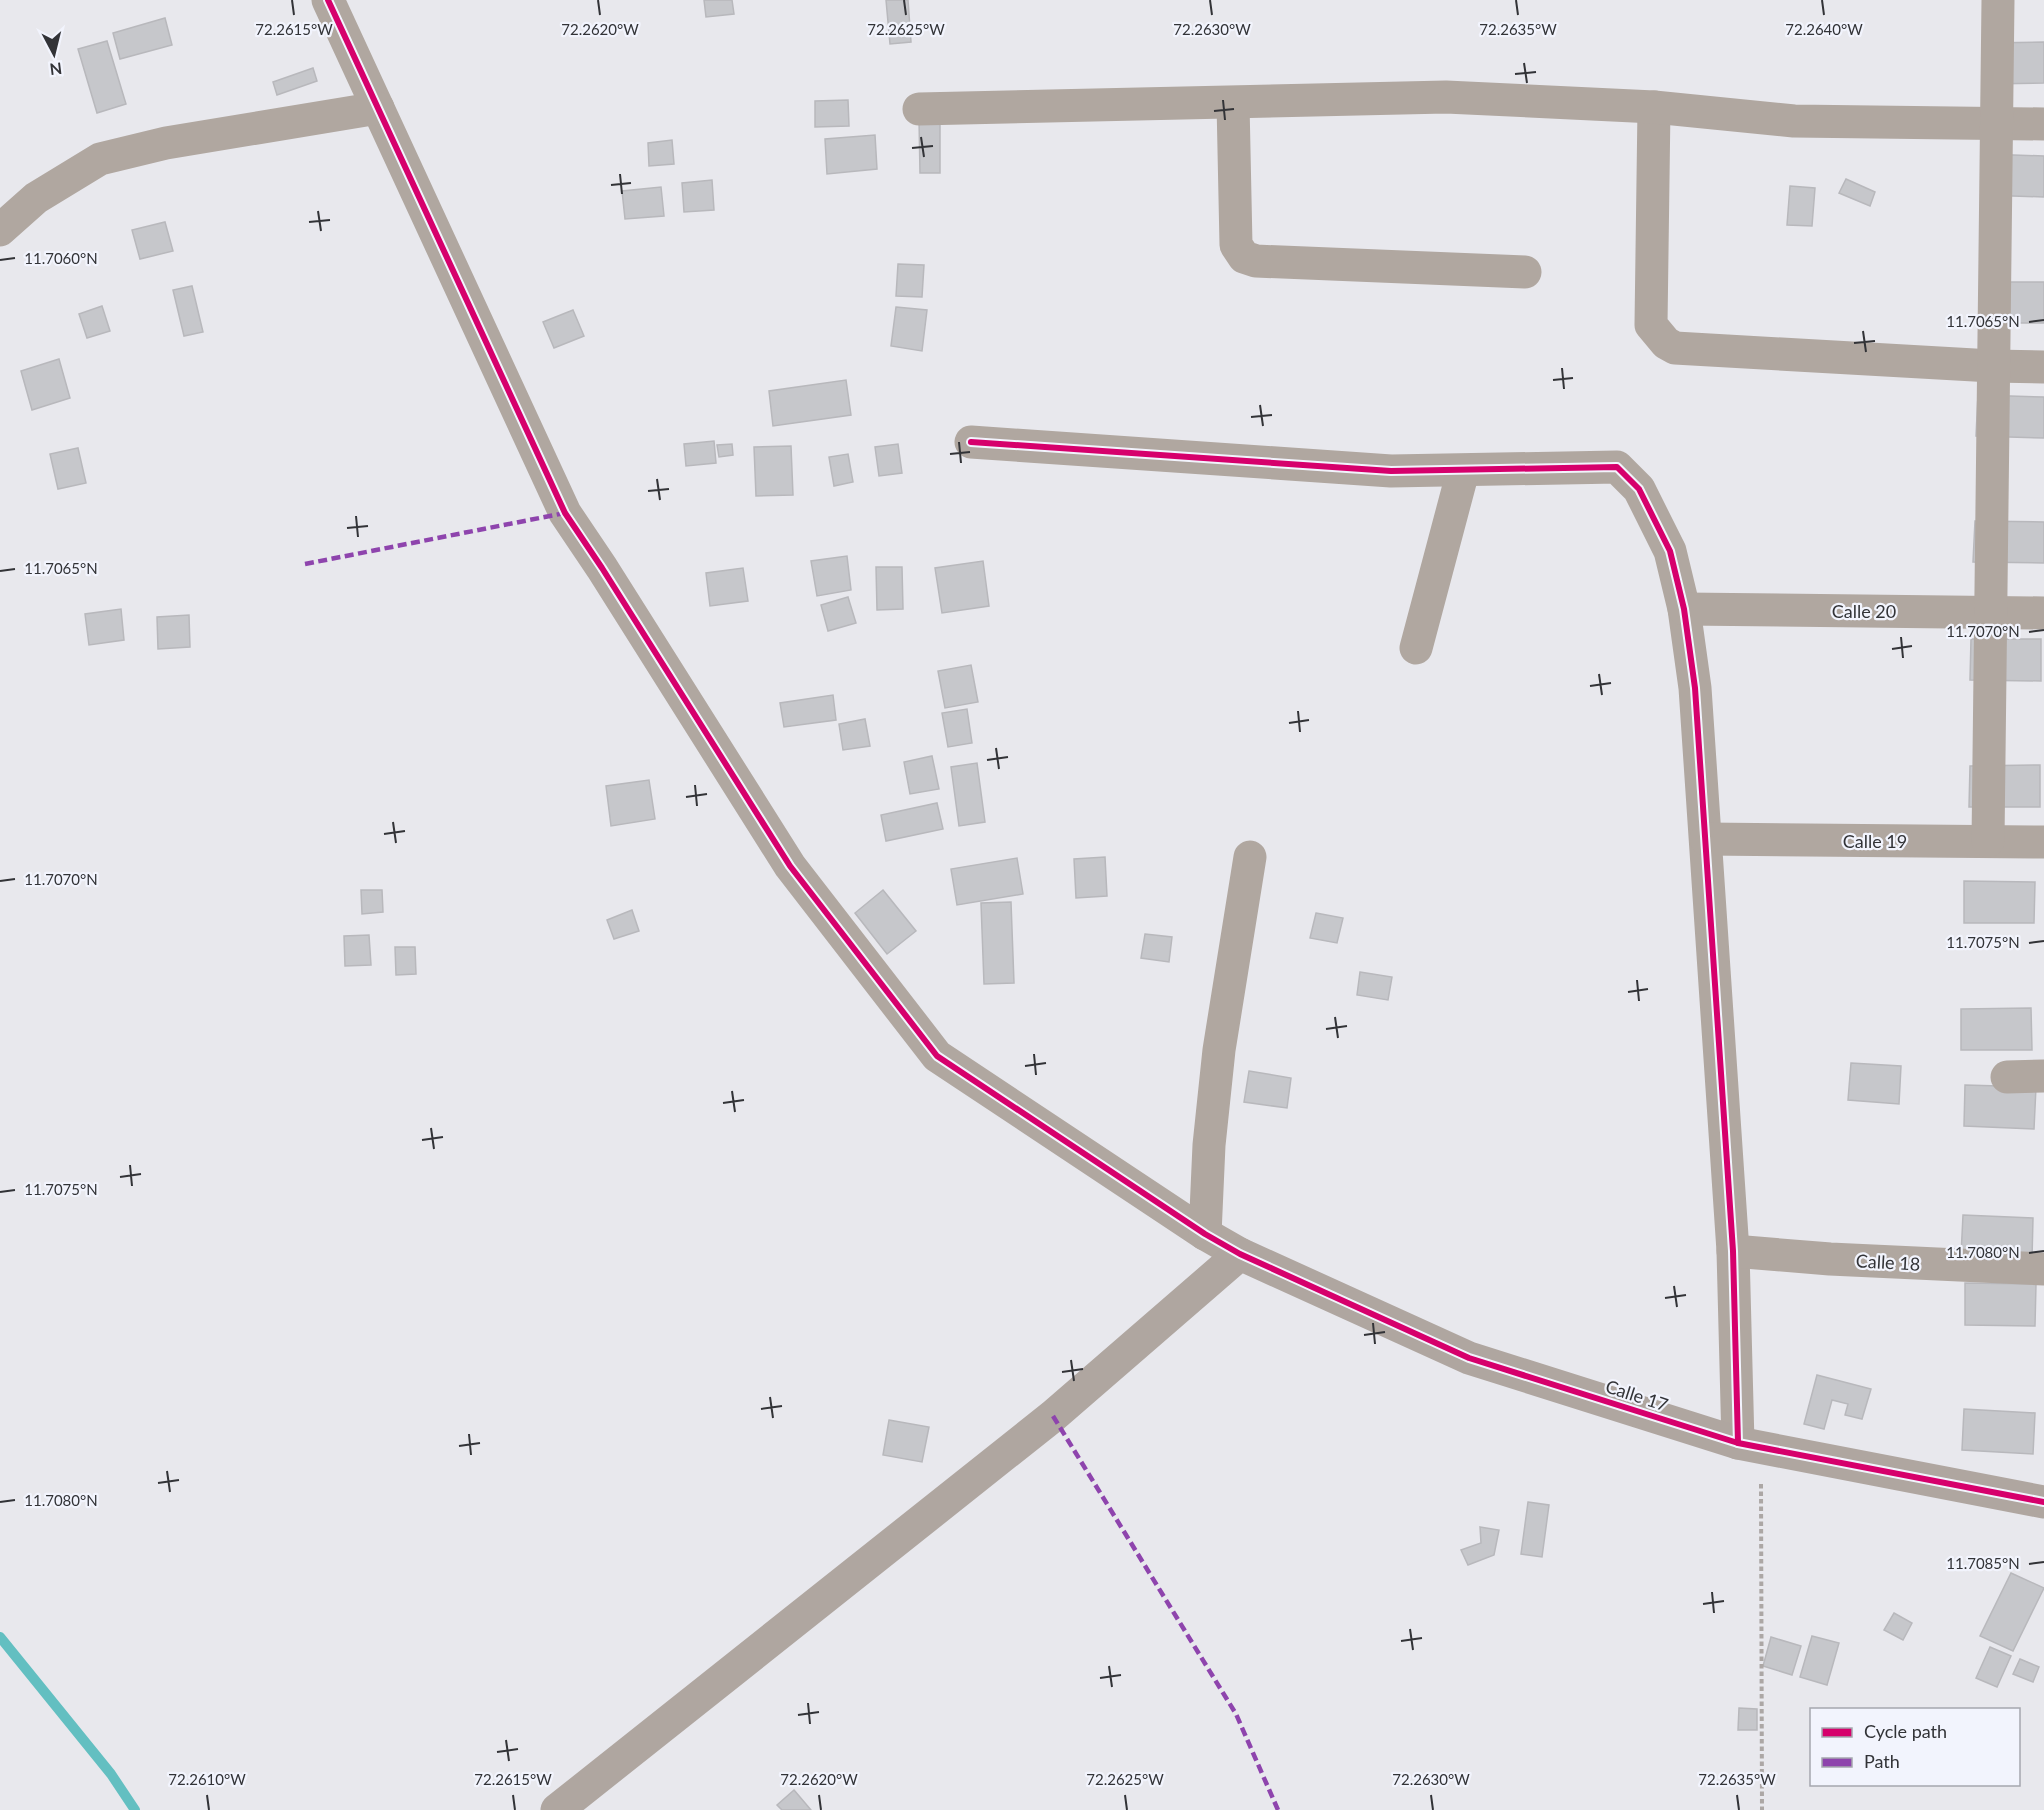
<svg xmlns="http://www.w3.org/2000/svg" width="2044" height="1810" viewBox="0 0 2044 1810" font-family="Lato,sans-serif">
	<rect width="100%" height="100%" fill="#e8e8ed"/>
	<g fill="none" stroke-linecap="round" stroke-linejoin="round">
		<!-- stream -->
		<path stroke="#63bfc1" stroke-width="10" d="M0,1637L111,1774L135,1810"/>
	</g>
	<!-- building -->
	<g fill="#c6c7cb" stroke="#b8b8bc" stroke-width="1.5">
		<path d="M704,0H732L734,14L706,17Z"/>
		<path d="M886,0H908L911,42L890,44Z"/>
		<path d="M165,18L172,45L120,59L113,33Z"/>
		<path d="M107,41L126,104L97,113L78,49Z"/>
		<path d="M2044,42V83L1988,84L1987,43Z"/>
		<path d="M313,68L317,81L277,95L273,82Z"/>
		<path d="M848,100L849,126L815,127V101Z"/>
		<path d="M919,119H940V173H920Z"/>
		<path d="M875,135L877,169L827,174L825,139Z"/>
		<path d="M672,140L674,164L649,166L648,143Z"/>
		<path d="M1986,154L2044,156V197L1984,195Z"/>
		<path d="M1846,179L1875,192L1870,206L1839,193Z"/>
		<path d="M712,180L714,210L684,212L682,183Z"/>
		<path d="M1790,186L1815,188L1812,226L1787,225Z"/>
		<path d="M661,187L664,216L625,219L622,191Z"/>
		<path d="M165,222L173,251L140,259L132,230Z"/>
		<path d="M898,264L924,265L922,297L896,296Z"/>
		<rect x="1984" y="282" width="60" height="41"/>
		<path d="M192,286L203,332L184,336L173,290Z"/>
		<path d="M102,306L110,331L87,338L79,314Z"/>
		<path d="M896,307L927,310L922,351L891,346Z"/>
		<path d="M573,310L584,336L554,348L543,322Z"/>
		<path d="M59,359L70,398L32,410L21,371Z"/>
		<path d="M846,380L851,415L773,426L769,391Z"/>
		<path d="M1978,395L2044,397V438L1976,436Z"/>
		<path d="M714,441L716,463L686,466L684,444Z"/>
		<path d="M732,444L733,455L719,457L717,445Z"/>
		<path d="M898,444L902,473L879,476L875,447Z"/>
		<path d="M791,446L793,495L756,496L754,447Z"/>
		<path d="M78,448L86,483L58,489L50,454Z"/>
		<path d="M848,454L853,482L834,486L829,457Z"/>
		<path d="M1975,521L2044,522V563L1973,562Z"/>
		<path d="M847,556L851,590L817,596L811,561Z"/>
		<path d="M983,561L989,606L942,613L935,568Z"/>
		<path d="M876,567H902L903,609L877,610Z"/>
		<path d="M743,568L748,601L710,606L706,573Z"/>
		<path d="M848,597L856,623L828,631L821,605Z"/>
		<path d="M121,609L124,640L89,645L85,614Z"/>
		<path d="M189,615L190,647L158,649L157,617Z"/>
		<path d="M1971,639H2041V681L1970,680Z"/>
		<path d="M971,665L978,702L945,708L938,671Z"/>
		<path d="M833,695L836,720L784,727L780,703Z"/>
		<path d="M967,709L972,743L948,747L942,713Z"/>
		<path d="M865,719L870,746L843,750L839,724Z"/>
		<path d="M932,756L939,789L910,794L904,762Z"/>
		<path d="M977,763L985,822L959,826L951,767Z"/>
		<path d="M2040,765V807H1969L1970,766Z"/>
		<path d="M649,780L655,819L611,826L606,786Z"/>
		<path d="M937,803L943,829L886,841L881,815Z"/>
		<path d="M1105,857L1107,896L1076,898L1074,859Z"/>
		<path d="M1017,858L1023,894L957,905L951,869Z"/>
		<path d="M1964,881L2035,882L2034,923H1964Z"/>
		<path d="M361,890H382L383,912L362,914Z"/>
		<path d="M883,890L916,931L887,954L855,913Z"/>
		<path d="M1011,902L1014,983L984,984L981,903Z"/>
		<path d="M632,910L639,931L614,939L607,920Z"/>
		<path d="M1316,913L1343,918L1337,943L1310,938Z"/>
		<path d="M1145,934L1172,937L1169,962L1141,958Z"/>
		<path d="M369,935L371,965L345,966L344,936Z"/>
		<path d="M395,947H415L416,974L396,975Z"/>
		<path d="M1360,972L1392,977L1388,1000L1357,995Z"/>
		<path d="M2031,1008L2032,1050H1961V1009Z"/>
		<path d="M1851,1063L1901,1066L1899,1104L1848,1100Z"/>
		<path d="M1249,1071L1291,1078L1287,1108L1244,1102Z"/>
		<path d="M1965,1085L2036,1087L2034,1129L1964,1126Z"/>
		<path d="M1963,1215L2033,1218L2032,1259L1961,1256Z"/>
		<path d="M1965,1283L2036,1284L2035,1326L1965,1325Z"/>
		<path d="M1817,1375L1871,1389L1862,1419L1845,1415L1848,1404L1832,1400L1824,1429L1804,1424Z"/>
		<path d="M1964,1409L2035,1413L2033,1454L1962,1450Z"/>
		<path d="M889,1420L929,1427L922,1462L883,1455Z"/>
		<path d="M1528,1502L1549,1505L1542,1557L1521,1554Z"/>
		<path d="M1480,1527L1499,1530L1494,1555L1468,1565L1461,1550L1481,1543Z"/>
		<path d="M2011,1573L2044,1588L2013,1651L1980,1636Z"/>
		<path d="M1894,1613L1912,1623L1903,1640L1884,1630Z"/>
		<path d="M1812,1636L1839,1643L1827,1685L1800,1677Z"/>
		<path d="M1771,1637L1801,1646L1792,1675L1763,1666Z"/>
		<path d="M1990,1647L2011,1656L1997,1687L1976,1678Z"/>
		<path d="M2020,1659L2039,1667L2033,1682L2013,1674Z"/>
		<path d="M1739,1708L1757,1709V1730H1738Z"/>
		<path d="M794,1790L811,1810H782L777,1805Z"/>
	</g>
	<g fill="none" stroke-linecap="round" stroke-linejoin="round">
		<!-- path -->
		<path stroke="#aca7a5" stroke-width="4" stroke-dasharray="4.5 3" stroke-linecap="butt" d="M1761,1484L1762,1810"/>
		<!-- street -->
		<g stroke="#b0a7a0" stroke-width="33">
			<path d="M328,0L565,513L602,568L790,866L937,1056L1205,1234L1240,1254"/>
			<path d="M1233,103L1236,245L1244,257L1256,261L1525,272"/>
			<path d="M1654,107L1651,325L1666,343L1675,348L1992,366L2044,367"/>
			<path d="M919,109L1446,97L1654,107L1794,121L2044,124"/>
			<path d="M0,230L36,198L100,159L166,143L378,108"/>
			<path d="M971,442L1391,471L1617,467L1639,489L1670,551L1684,609L1695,688L1733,1251L1738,1443"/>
			<path d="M1684,609L2044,613"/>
			<path d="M1416,648L1463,471"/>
			<path d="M1706,839L2044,842"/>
			<path d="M1988,841L1998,0"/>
			<path d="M2007,1077L2044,1076"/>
			<path d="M1205,1234L1209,1145L1219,1050L1250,857"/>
			<path d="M1733,1251L1830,1259L2044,1269"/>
		</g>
		<!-- secondary -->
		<path stroke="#afa6a0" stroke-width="33" d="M557,1810L1053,1416L1240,1254L1469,1358L1738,1443L2044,1502"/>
		<!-- quiet -->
		<g stroke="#8e44ad" stroke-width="4.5" stroke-dasharray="9 4.5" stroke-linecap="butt">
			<path d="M305,564L565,513"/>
			<path d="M1053,1416L1236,1714L1278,1810"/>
		</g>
		<!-- cycleway casing -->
		<g stroke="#f2f4fd" stroke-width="10">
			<g id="cycleway">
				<path d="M328,0L565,513L602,568L790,866L937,1056L1205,1234L1240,1254L1469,1358L1738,1443L2044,1502"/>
				<path d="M971,442L1391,471L1617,467L1639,489L1670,551L1684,609L1695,688L1733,1251L1738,1443"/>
			</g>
		</g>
		<!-- cycleway -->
		<use href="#cycleway" stroke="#d6006c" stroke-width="6"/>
	</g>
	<!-- ticks -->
	<path fill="none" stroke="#323337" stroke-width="2" d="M292,0L294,15M598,0L600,15M904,0L906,15M1210,0L1212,15M1516,0L1518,15M1822,0L1824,15M1524,63L1527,83M1515,74L1536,72M1223,100L1225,120M1214,111L1234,109M921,137L924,157M912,148L933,146M620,174L622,194M611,185L631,183M318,211L321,231M309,222L330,220M0,260L15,258M2029,322L2044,320M1863,331L1866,352M1854,343L1875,341M1562,368L1564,389M1553,380L1573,378M1260,405L1263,426M1251,417L1272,415M959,442L961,463M950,454L970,452M657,479L660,500M648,491L669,489M356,516L358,537M347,528L368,526M0,571L15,569M2029,632L2044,630M1901,637L1903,658M1892,649L1912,646M1599,674L1602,695M1590,686L1611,683M1298,711L1300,732M1289,723L1309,720M996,748L999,769M987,760L1008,757M695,785L697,806M686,797L707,794M393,822L396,843M384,834L405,831M0,881L15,879M2029,943L2044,941M1637,980L1639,1001M1628,992L1648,989M1335,1017L1338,1038M1326,1029L1347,1026M1034,1054L1036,1075M1025,1066L1046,1063M732,1091L735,1112M723,1103L744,1100M431,1128L434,1149M422,1140L443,1137M130,1165L132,1186M120,1177L141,1174M0,1192L15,1190M2029,1253L2044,1251M1674,1286L1677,1307M1665,1298L1686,1295M1373,1323L1375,1344M1364,1335L1385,1332M1071,1360L1074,1381M1062,1372L1083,1369M770,1397L773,1418M761,1409L782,1406M469,1434L471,1455M459,1446L480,1443M167,1471L170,1492M158,1483L179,1480M0,1502L15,1500M2029,1564L2044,1562M1712,1592L1714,1613M1703,1604L1724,1601M1410,1629L1413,1650M1401,1641L1422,1638M1109,1666L1112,1687M1100,1678L1121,1675M808,1703L810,1724M798,1715L819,1712M506,1740L509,1761M497,1752L518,1749M207,1795L209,1810M513,1795L515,1810M819,1795L821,1810M1125,1795L1127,1810M1431,1795L1433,1810M1737,1795L1739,1810"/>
	<g text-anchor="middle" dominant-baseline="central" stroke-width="4.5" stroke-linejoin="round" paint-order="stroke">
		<!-- street labels -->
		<g font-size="18" fill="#323337" stroke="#f2f4fd">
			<text x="1864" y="611">Calle 20</text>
			<text x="1875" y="841">Calle 19</text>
			<text transform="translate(1888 1262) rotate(3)">Calle 18</text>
			<text transform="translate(1637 1395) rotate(18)">Calle 17</text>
		</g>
	</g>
	<g font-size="15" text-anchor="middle" fill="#323337" stroke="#f2f4fd" stroke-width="4.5" stroke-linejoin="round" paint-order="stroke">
		<text x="294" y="35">72.2615°W</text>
		<text x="600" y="35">72.2620°W</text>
		<text x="906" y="35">72.2625°W</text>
		<text x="1212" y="35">72.2630°W</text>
		<text x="1518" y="35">72.2635°W</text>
		<text x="1824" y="35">72.2640°W</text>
		<text x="61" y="264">11.7060°N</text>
		<text x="1983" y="327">11.7065°N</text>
		<text x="61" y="574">11.7065°N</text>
		<text x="1983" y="637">11.7070°N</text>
		<text x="61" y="885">11.7070°N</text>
		<text x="1983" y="948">11.7075°N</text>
		<text x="61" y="1195">11.7075°N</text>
		<text x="1983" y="1258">11.7080°N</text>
		<text x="61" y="1506">11.7080°N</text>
		<text x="1983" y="1569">11.7085°N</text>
		<text x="207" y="1785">72.2610°W</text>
		<text x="513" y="1785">72.2615°W</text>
		<text x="819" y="1785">72.2620°W</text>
		<text x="1125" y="1785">72.2625°W</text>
		<text x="1431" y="1785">72.2630°W</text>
		<text x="1737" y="1785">72.2635°W</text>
	</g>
	<!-- legend -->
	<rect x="1810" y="1708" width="210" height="78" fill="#f2f4fd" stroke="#a5a7ae" stroke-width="1.5"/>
	<rect x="1822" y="1728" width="30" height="9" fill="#d6006c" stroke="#a5a7ae" stroke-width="1.5"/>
	<text x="1864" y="1738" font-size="18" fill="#323337">Cycle path</text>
	<rect x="1822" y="1758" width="30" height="9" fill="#8e44ad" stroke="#a5a7ae" stroke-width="1.5"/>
	<text x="1864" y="1768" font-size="18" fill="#323337">Path</text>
	<!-- north arrow -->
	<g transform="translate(54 54) rotate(173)" stroke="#f2f4fd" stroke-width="4.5" paint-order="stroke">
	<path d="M0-4.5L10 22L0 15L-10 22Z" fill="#323337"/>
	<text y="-9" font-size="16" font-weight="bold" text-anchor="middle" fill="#323337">N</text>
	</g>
</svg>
